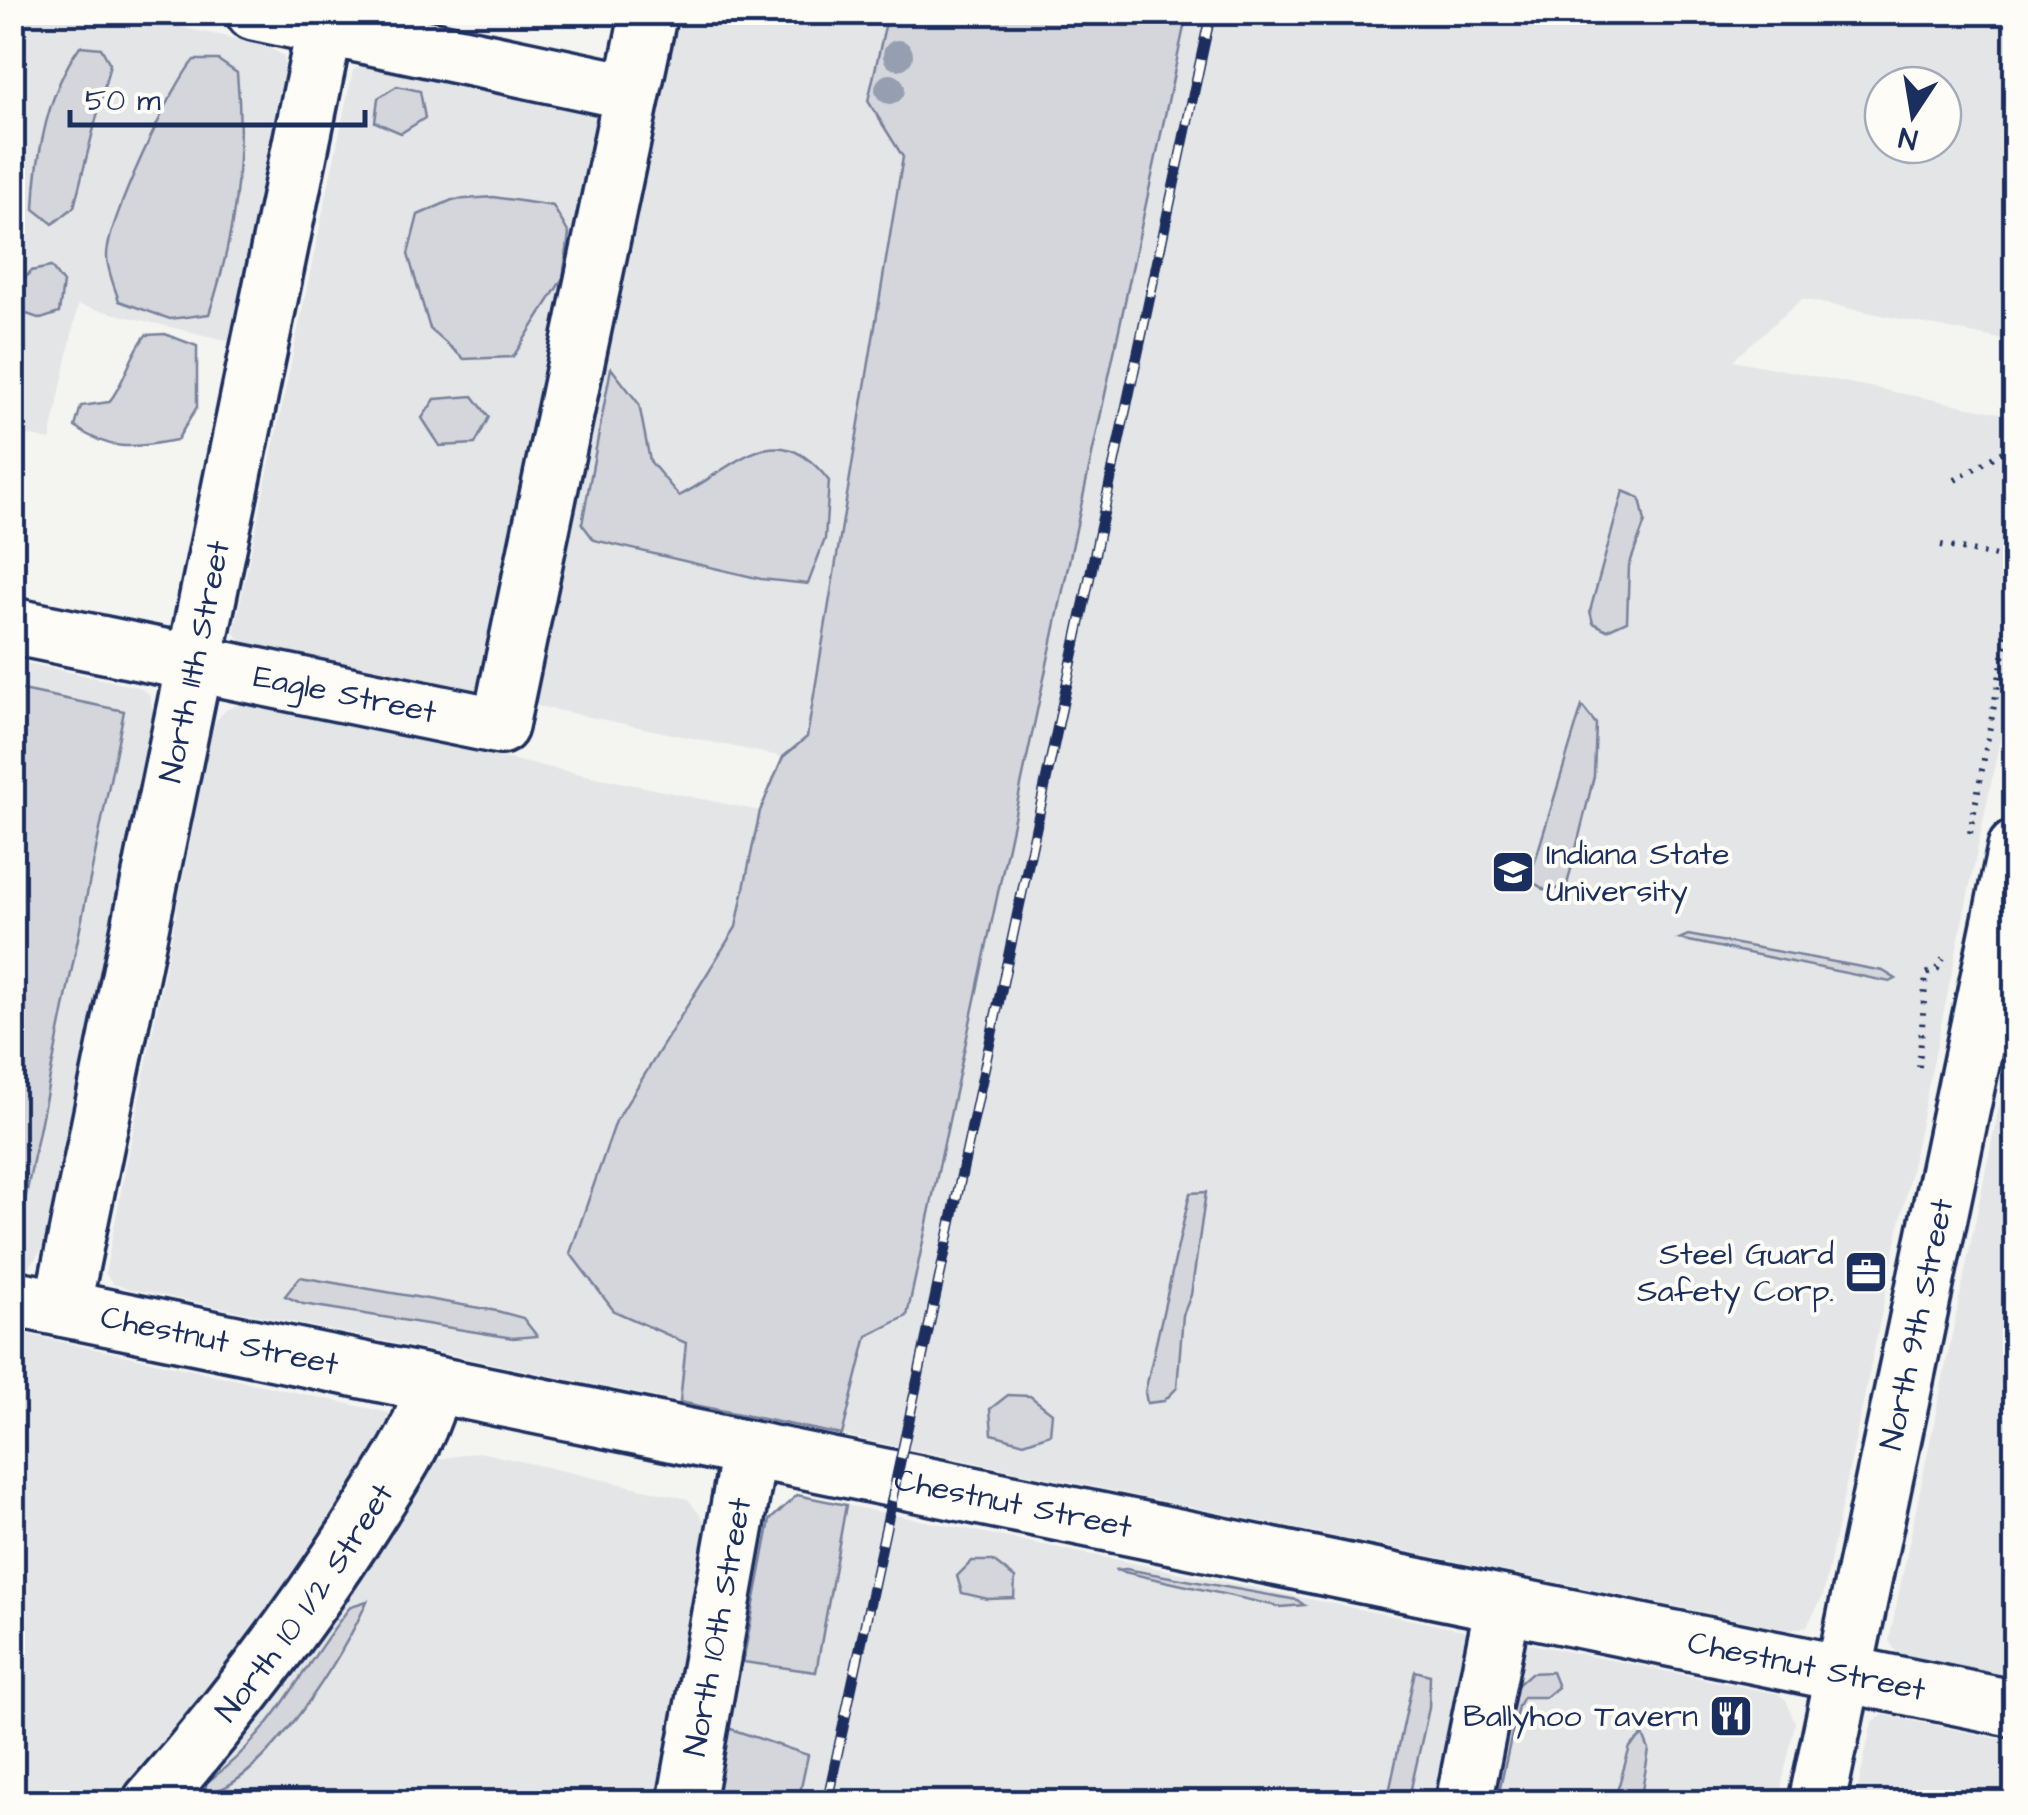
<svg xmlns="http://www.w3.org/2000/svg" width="2028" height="1815" viewBox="0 0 2028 1815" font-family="'Architects Daughter',sans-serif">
	<rect width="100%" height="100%" fill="#f4f4f1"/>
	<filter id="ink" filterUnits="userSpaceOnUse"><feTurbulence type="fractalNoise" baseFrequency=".01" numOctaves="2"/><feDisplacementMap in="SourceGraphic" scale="20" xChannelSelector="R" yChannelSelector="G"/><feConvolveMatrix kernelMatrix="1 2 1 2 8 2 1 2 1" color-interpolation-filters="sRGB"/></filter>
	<g filter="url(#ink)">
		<!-- built -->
		<g fill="#e4e5e6" fill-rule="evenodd">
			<path d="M13,13H111L262,44L284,56L285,71L229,341L78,305L50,440L13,432Z"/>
			<path d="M666,13H888L868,101L903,157L807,737L783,757L518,702Z"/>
			<path d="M1187,13H2015V342L1802,299L1733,360L2015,416V667L1823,1596L1807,1626L1790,1630L842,1435L867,1336L907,1315ZM1883,85H1943V145H1883Z"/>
			<path d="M368,63L600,113L486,697L247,649L234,632L353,70Z"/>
			<path d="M13,660L138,687L149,694L154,715L45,1245L29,1267L13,1265Z"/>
			<path d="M241,704L760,811L736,927L616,1121L614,1311L686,1343L680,1402L131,1289L113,1284L105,1273L211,736L215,722L227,709Z"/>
			<path d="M2015,1077V1679L1899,1656L1889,1641L2004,1082Z"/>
			<path d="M12,1331L409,1417L132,1802H13Z"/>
			<path d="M479,1452L688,1499L708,1526L662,1802H170L424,1467L439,1459Z"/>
			<path d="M846,1505L1778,1694L1786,1700L1795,1723L1778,1802H798L808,1755L728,1728L743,1662L816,1671Z"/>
			<path d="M1884,1715L2015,1742V1802H1855L1872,1722Z"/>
		</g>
		<!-- green -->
		<g fill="#d4d6db" stroke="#78829c" stroke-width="2.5">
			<path d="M888,13H1187L907,1316L867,1336L842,1435L680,1402L686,1343L614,1311L570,1253L616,1121L736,927L760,811L783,757L807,737L903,157L868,101Z"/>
			<path d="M80,46L101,48L110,64L74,207L53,224L34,209C36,154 48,91 80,46Z"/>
			<path d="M194,60H218L237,73C245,154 235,237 209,314L170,319L119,301C115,288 107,270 107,256C106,225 172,85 194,60Z"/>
			<path d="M397,86L420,91L425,118L401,133L375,122L378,98Z"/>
			<path d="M493,197L553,206L569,234L563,278L513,357L464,359L430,329L408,254L418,215L452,200Z"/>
			<path d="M51,267L63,283L59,313L41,319L21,312L18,287L31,271Z"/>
			<path d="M165,334L197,346V407L177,440C134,447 112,453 75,427L81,406L109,402C126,381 129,356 146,335Z"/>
			<path d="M611,368L639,404L650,461L679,496C735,468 776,411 829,481L825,539L808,584L761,579L594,540L582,524Z"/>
			<path d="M473,396L489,417L475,444L440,446L422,418L435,399Z"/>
			<path d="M1623,491L1640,498L1645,522L1629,566L1627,621L1607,630L1593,623L1590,611Z"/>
			<path d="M13,688L124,711L17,1240L12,1239Z"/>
			<path d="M1582,706L1596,724L1594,776L1567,885L1548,892L1533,882V868Z"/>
			<path d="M1688,935L1883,971L1896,979L1890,982L1679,939Z"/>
			<path d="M1206,1192L1191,1295L1183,1315L1177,1388L1164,1401L1147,1403L1145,1392L1190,1193Z"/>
			<path d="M300,1277L497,1311L523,1318L537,1336L513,1338L303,1304L285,1296Z"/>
			<path d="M1008,1395L1030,1396L1052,1413L1050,1434L1024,1443L992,1434L990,1409Z"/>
			<path d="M797,1495L846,1505L816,1672L743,1662L770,1520Z"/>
			<path d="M972,1561H993L1015,1578L1014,1598L988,1599L962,1593L957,1576Z"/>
			<path d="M1126,1569L1297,1600L1304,1605L1281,1607L1115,1570Z"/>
			<path d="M367,1601C347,1650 262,1788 206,1793V1783C278,1730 298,1672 351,1606Z"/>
			<path d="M1415,1671L1430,1675L1429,1708L1408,1802H1387Z"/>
			<path d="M1552,1672L1558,1687L1546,1697H1523L1518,1706L1497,1802H1490L1514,1688L1531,1673Z"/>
			<path d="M728,1728L808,1755L798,1802H715Z"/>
			<path d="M1643,1735L1649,1750L1640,1802H1614L1630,1747Z"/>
		</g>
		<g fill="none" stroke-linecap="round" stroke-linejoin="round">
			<!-- minor casing -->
			<g stroke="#1b2f5e" stroke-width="62">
				<g id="minor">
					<path d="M254,12L632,92"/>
					<path id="s1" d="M12,626L500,726L649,12"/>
					<path id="s2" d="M12,1298L2016,1709"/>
					<path id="s3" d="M62,1308L328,12"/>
					<path id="s4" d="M151,1802C232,1710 307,1612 372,1508C397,1468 423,1432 432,1385"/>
					<path id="s5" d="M686,1802L749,1452"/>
					<path d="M1464,1802L1503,1605"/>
					<path id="s6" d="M1817,1802L2016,848"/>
				</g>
			</g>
			<!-- path -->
			<g stroke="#1b2f5e" stroke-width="6" stroke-dasharray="2.5 8" stroke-linecap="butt">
				<path d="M1955,480L2016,444"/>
				<path d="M1941,545L2016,560"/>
				<path d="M1970,833L2016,589"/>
				<path d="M1919,1067L1926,974L1937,969L1943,959"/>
			</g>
			<!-- minor -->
			<use href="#minor" stroke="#fdfcf7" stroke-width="55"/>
			<!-- rail casing -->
			<g stroke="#1b2f5e" stroke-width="11">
				<path id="rail" d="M827,1802L1211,12"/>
			</g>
			<!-- rail -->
			<use href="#rail" stroke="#fdfcf7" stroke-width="8" stroke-dasharray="22" stroke-linecap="butt"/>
		</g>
		<!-- trees -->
		<g fill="#969fb1">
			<circle cx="898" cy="55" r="15"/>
			<circle cx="890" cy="89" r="15"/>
		</g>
	</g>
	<!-- icons -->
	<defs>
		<g id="university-square" transform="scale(2.25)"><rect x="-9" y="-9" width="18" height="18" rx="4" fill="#1b2f5e" stroke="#fdfcf7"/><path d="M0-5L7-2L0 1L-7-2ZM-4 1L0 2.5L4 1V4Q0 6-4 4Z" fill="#fff"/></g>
		<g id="office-square" transform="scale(2.25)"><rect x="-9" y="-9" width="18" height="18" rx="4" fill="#1b2f5e" stroke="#fdfcf7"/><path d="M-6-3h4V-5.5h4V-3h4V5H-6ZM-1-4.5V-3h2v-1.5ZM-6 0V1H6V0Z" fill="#fff"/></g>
		<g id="restaurant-square" transform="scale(2.25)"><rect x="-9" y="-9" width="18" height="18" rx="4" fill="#1b2f5e" stroke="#fdfcf7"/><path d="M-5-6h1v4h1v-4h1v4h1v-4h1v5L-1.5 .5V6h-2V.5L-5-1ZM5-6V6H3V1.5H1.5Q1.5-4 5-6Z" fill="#fff"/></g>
	</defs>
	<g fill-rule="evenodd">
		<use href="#university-square" x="1513" y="872"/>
		<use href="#office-square" x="1866" y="1272"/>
		<use href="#restaurant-square" x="1731" y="1716"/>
	</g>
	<g text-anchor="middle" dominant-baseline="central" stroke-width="8" stroke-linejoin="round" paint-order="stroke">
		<!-- street labels -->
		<g font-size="32" fill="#1b2f5e" stroke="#fdfcf7">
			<text stroke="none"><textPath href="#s3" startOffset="660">North 11th Street</textPath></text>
			<text stroke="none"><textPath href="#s1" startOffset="340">Eagle Street</textPath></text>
			<text stroke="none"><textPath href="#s6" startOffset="488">North 9th Street</textPath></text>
			<text stroke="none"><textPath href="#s2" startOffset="212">Chestnut Street</textPath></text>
			<text stroke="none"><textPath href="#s2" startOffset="1022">Chestnut Street</textPath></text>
			<text stroke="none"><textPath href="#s4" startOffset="252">North 10 1/2 Street</textPath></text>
			<text stroke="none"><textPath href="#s5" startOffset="178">North 10th Street</textPath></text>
			<text stroke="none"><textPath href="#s2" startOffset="1832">Chestnut Street</textPath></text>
		</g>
		<!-- poi labels -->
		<g font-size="32" fill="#1b2f5e" stroke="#fdfcf7" text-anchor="end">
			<text x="1546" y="854" text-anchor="start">Indiana State<tspan x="1546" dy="37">University</tspan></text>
			<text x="1834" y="1254">Steel Guard<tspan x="1834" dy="37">Safety Corp.</tspan></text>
			<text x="1698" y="1716">Ballyhoo Tavern</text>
		</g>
	</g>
	<!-- margin -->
	<rect width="2028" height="1815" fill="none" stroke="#fdfcf7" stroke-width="50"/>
	<rect x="25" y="25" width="1978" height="1765" fill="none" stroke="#1b2f5e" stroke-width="4" filter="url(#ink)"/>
	<!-- north arrow -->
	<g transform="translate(1913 115) rotate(192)"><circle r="48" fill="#fdfcf7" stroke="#a3aaba" stroke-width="2.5"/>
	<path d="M0-8L18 38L0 25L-18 38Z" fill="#1b2f5e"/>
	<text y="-15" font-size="28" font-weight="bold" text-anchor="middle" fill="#1b2f5e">N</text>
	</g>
	<!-- scale -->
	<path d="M70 110v15h295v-15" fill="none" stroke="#1b2f5e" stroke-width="5"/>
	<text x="85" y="110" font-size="30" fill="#1b2f5e" stroke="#fdfcf7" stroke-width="8" paint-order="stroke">50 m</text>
</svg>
